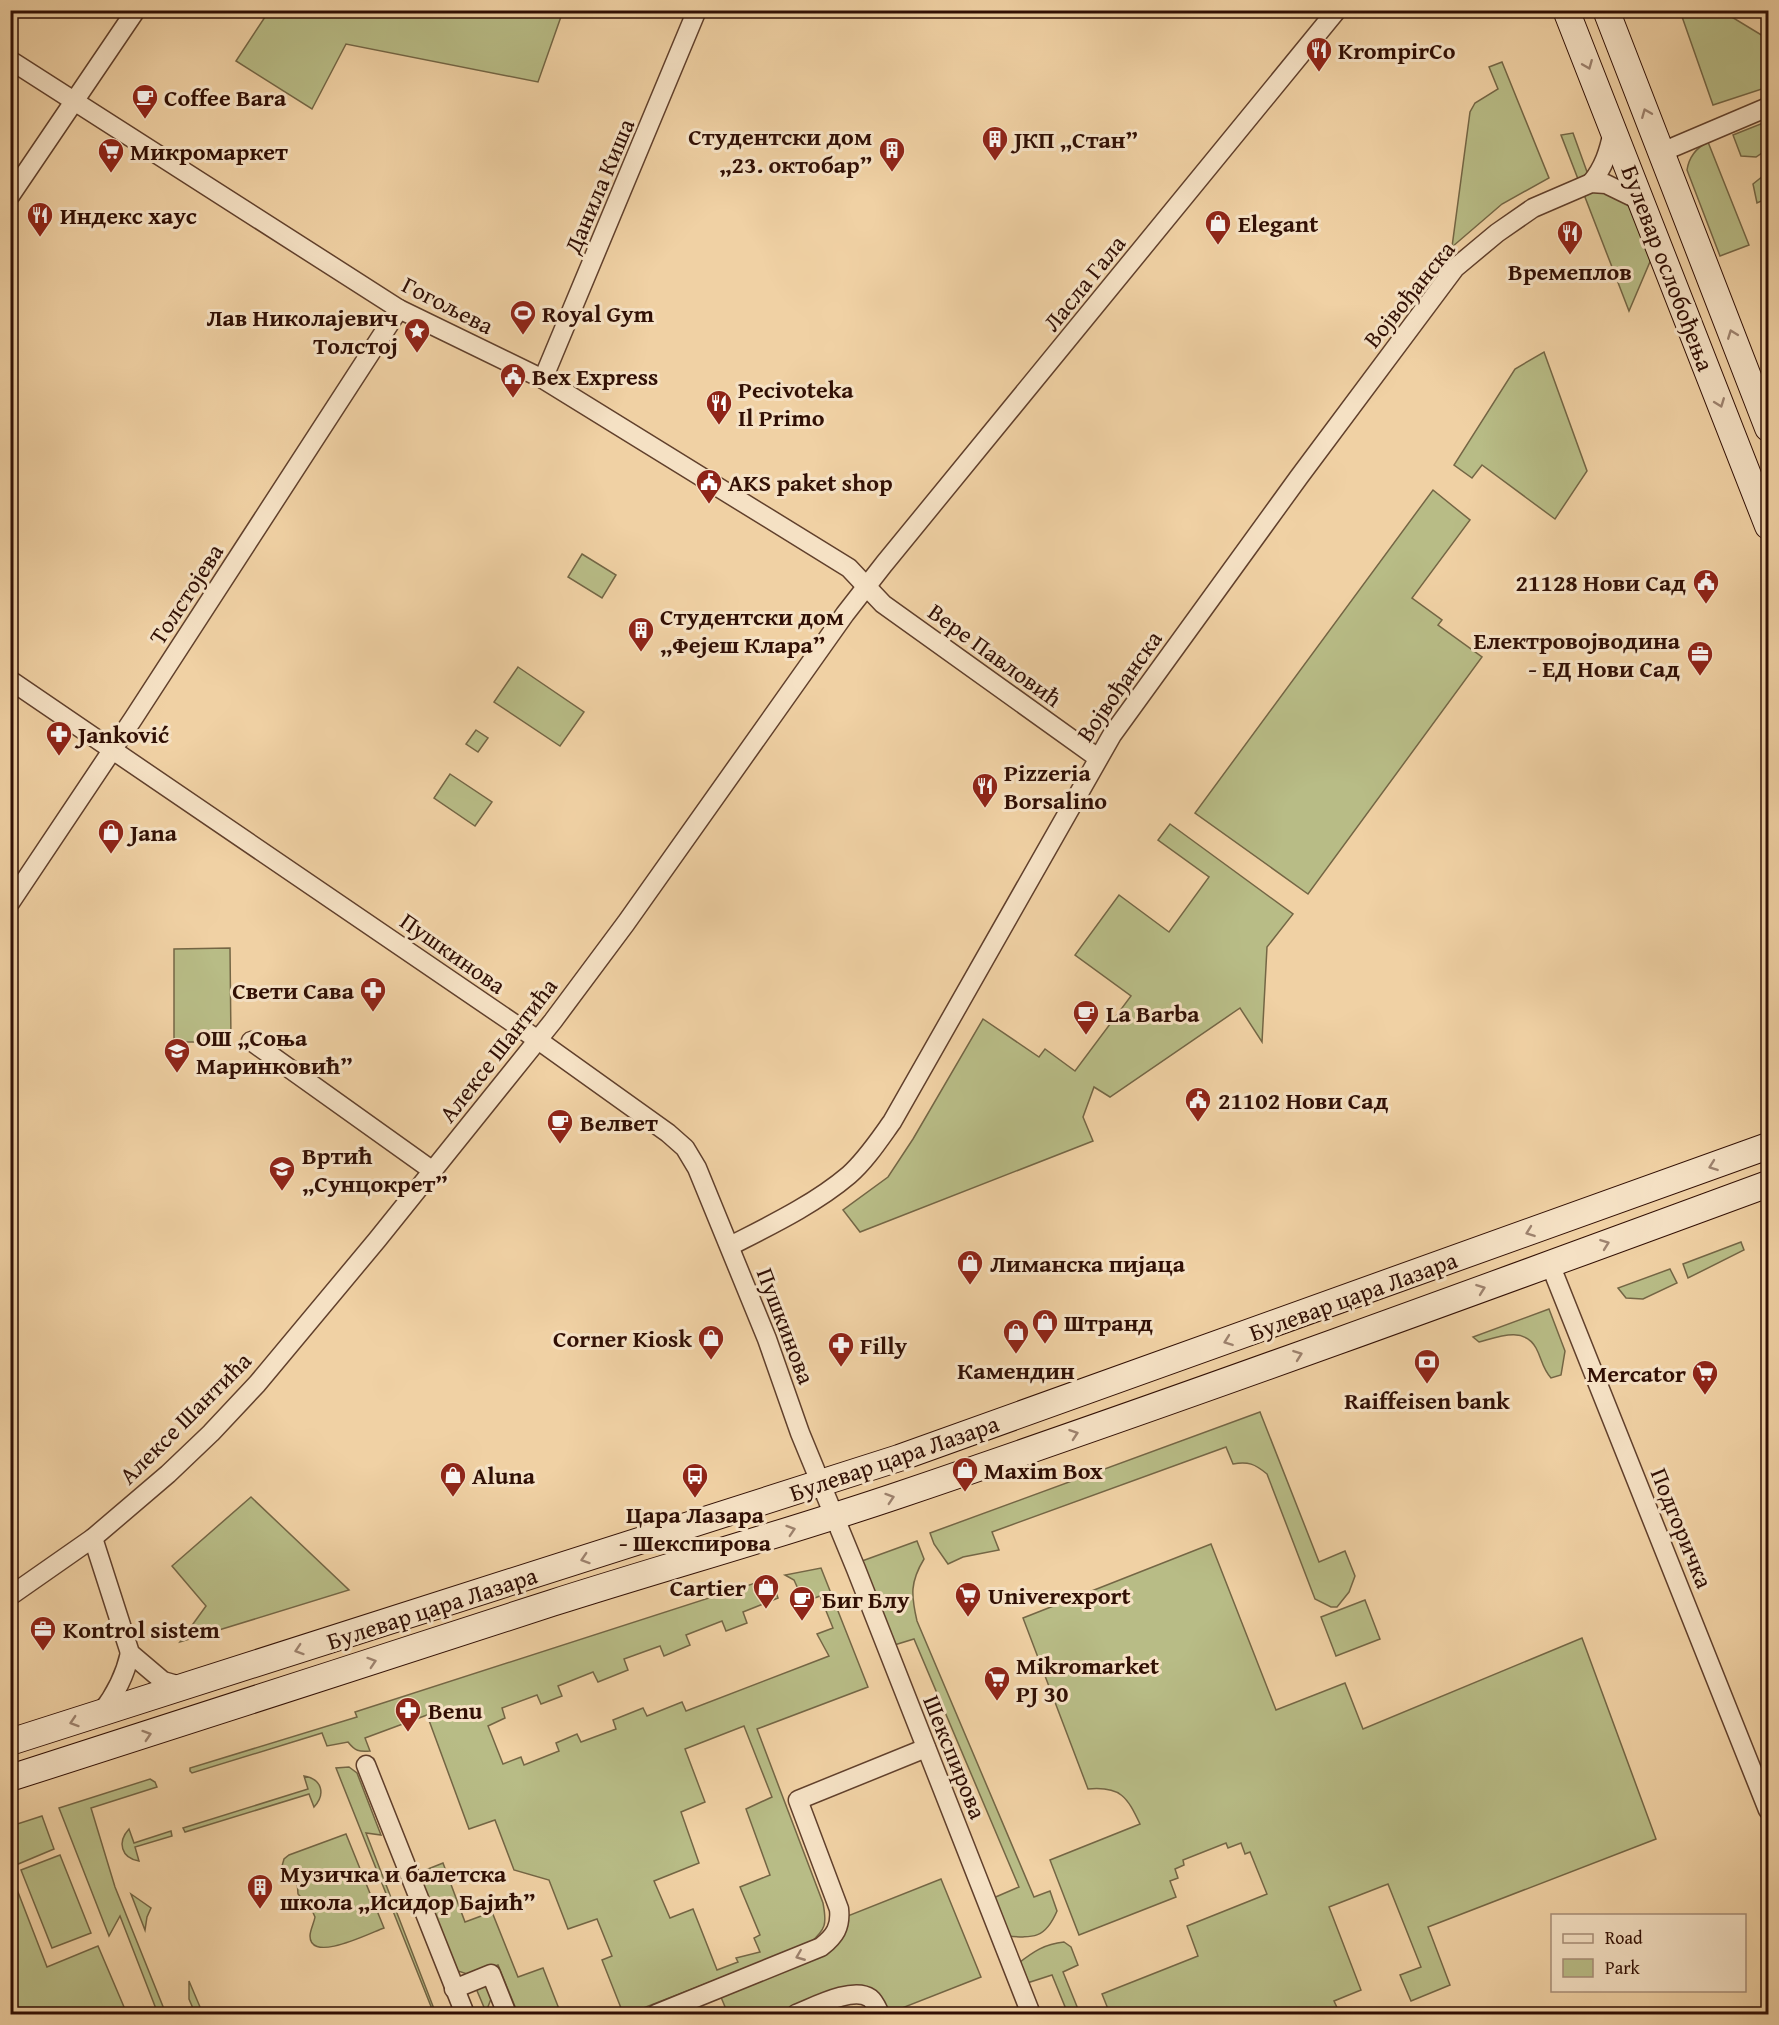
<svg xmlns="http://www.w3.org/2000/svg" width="1779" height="2025" viewBox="0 0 1779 2025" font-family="'Gentium Book Plus',serif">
	<rect width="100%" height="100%" fill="#f0d1a4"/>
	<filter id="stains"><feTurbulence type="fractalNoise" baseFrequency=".00333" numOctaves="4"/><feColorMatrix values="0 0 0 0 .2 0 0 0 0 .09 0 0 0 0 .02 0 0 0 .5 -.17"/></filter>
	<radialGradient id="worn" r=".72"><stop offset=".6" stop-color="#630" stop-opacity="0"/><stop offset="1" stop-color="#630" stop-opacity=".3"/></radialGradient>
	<!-- green -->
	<g fill="#b8bc86" stroke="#746645" stroke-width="1.5" fill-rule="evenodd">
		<path d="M269,11V10L563,11L538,82L346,44L312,109L236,61Z"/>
		<path d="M1680,11H1722L1768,39V87L1713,105Z"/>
		<path d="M1502,62L1549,178L1502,204L1452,247L1470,112L1475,103L1498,89L1489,67Z"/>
		<path d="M1768,121V149L1756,157L1741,156L1733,135Z"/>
		<path d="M1573,133L1591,183L1621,191L1658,243L1629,311L1561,135Z"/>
		<path d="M1708,142L1749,245L1720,256L1687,170C1689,157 1696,148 1708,142Z"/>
		<path d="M1768,172V198L1757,203L1753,184Z"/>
		<path d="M1544,352L1587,471L1555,519L1482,465L1472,478L1454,465L1515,369Z"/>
		<path d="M1433,490L1470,520L1412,598L1442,620L1438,625L1482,657L1308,894L1195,813Z"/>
		<path d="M582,554L616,575L602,598L568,577Z"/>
		<path d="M518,667L584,712L560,746L494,702Z"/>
		<path d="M476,730L488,738L478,752L466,744Z"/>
		<path d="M450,774L492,802L475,826L434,798Z"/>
		<path d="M1170,824L1293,914L1267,947L1262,1042L1240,1008L1110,1097L1094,1087L1083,1117L1093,1141L860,1232L843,1210L888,1177L913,1139L983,1019L1039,1057L1045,1049L1075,1071L1131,996L1075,955L1119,895L1169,932L1209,877L1158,840Z"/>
		<path d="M230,948L231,1042H174V949Z"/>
		<path d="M1741,1242L1744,1250L1688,1278L1683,1264Z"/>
		<path d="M1670,1269L1677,1283L1643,1299L1626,1298L1618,1288Z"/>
		<path d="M1549,1309L1565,1351L1561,1375L1551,1378C1542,1368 1542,1359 1536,1348C1524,1326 1498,1337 1479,1342L1473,1337Z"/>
		<path d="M1260,1412L1319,1562L1345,1551L1355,1576L1349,1592L1337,1607H1331L1315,1599L1267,1474C1255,1464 1248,1461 1233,1464L1226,1447L992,1532L999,1550L963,1557L948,1564L934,1544L930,1533Z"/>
		<path d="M251,1497L349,1590L180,1642L206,1606L172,1566Z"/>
		<path d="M917,1541L924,1559C910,1582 911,1595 917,1621L1034,1897L1050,1891L1057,1911C1045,1939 1034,1938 1005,1936L991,1899L1019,1887L914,1639L891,1646L862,1561Z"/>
		<path d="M1211,1544L1276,1710L1345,1683L1363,1729L1582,1638L1656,1839L1428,1927L1450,1985L1411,2001L1400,1975L1421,1967L1388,1884L1329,1907L1361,1990L1334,2001L1340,2014H1110L1102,1994L1198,1956L1187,1926L1267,1894L1250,1852L1245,1854L1241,1843L1228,1848L1226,1843L1183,1860L1184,1865L1175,1869L1178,1878L1170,1881L1176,1897L1079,1935L1050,1860L1140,1824C1127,1797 1121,1786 1088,1789L1023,1618Z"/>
		<path d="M821,1568L868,1687L757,1729L823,1903C827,1924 826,1929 810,1943L628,2014H604L621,2008L602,1960L612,1956L597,1919L568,1929L549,1880L514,1870L495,1820L469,1829L427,1715L365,1738L370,1751C359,1752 355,1751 348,1742L327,1746L322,1733L192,1773L190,1771V1768L357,1717L355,1712L771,1578L778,1598L743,1612L747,1623L726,1631L722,1621L686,1635L690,1645L664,1656L660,1646L624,1659L628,1670L598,1682L593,1672L558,1686L562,1696L541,1704L537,1695L502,1708L505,1718L488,1726L503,1764L521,1757L524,1765L559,1751L556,1743L577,1734L581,1742L616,1729L613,1720L643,1708L647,1716L682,1702L686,1711L829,1656L817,1634L833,1628L820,1596L804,1602L794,1580L785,1575ZM744,1726L772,1797L746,1809L770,1875L740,1887L760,1935L754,1938L760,1952L736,1958L738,1962L717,1970L693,1909L670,1918L654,1881L699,1863L681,1812L705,1802L685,1749Z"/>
		<path d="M1365,1600L1380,1639L1336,1656L1321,1617Z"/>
		<path d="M349,1767L357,1773L381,1835L366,1833L436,2014H434L336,1768Z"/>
		<path d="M304,1776C322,1779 326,1794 314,1807L309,1794L185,1832L183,1828L308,1789Z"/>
		<path d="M150,1779L155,1782L157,1787L91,1808L115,1887L166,2014H158L120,1916L109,1936L59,1808Z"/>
		<path d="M42,1816L54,1849L11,1867V1826Z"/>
		<path d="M129,1829L134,1843L171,1831L172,1836L135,1847L139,1861C121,1858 117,1842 129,1829Z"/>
		<path d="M346,1834L384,1928C372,1932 310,1964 310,1936C310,1930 314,1923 315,1917L311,1908L298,1894L297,1879L282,1866L284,1859L289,1855Z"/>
		<path d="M60,1855L91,1933L52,1948L21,1870Z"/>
		<path d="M443,1863L465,1922L492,1912L518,1977L543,1968L561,2014H518L498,1965L470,1975L455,1970L418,1873Z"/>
		<path d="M11,1874L47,1967L98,1946L127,2014H11Z"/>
		<path d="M941,1879L981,1977L887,2014L869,1997L797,2014H728L718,1990L821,1947L840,1919Z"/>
		<path d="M131,1894L151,1908L147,1917L145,1930Z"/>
		<path d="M1064,1942L1071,1947L1078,1965L1063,1972L1080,2014H1068L1052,1975L1024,1984L1016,1965C1032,1953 1043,1944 1064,1942Z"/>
		<path d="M189,1981L203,2014L195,2013L189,1999Z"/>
		<path d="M484,1984L494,1991L486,2012L475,1986Z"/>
	</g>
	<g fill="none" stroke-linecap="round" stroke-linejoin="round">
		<!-- street casing -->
		<g stroke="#61402c" stroke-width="21">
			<g id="street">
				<path d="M10,60L399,309L543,379L849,568L883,604L1098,758"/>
				<path d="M1662,152L1768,107"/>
				<path d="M1591,183C1604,167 1609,151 1613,131"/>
				<path d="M10,196L136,10"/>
				<path d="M543,379L697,10"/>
				<path d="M10,680L538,1040L668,1133L685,1148L697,1168L767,1339L800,1433L856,1569L1031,2014"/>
				<path d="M10,903L133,719L399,309"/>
				<path d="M251,1041L433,1171"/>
				<path d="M730,1246C769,1226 815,1204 849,1175C866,1160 879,1140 892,1122L1112,735L1299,477L1455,268L1497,233L1533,208L1591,183L1606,184L1641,201"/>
				<path d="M1550,1264L1768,1810"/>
				<path d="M93,1538L130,1653L163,1681L184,1687"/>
				<path d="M10,1596L93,1538L168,1474L211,1433L257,1384L377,1240L553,1021L626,923L845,614L884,564L1337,10"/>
				<path d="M101,1713C115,1695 125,1676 130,1653"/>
				<path d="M366,1765L465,2014"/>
				<path d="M454,1989L491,1974L507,2014"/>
				<path d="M656,2014L821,1947C835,1936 841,1927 839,1909L798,1800L926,1748"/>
				<path d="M796,2014C814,2007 853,1986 870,1998C875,2002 877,2008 880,2014"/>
			</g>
		</g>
		<!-- secondary casing -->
		<g stroke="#310f04" stroke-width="28">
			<g id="secondary">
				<path d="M1566,10L1768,526"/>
				<path d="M1606,10L1768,428"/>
				<path d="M10,1742L899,1458L1768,1146"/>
				<path d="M10,1778C192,1721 371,1661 552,1603C668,1566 784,1534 899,1495C1191,1396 1480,1290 1768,1184"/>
			</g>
		</g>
		<!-- street -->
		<use href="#street" stroke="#f5e1c4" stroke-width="18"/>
		<!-- secondary -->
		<use href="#secondary" stroke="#f5e1c4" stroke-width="26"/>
	</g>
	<!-- one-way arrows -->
	<defs><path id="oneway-chevron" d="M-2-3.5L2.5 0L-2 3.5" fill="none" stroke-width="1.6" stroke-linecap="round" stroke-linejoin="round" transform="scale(1.5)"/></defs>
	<g stroke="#9d826e">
		<use href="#oneway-chevron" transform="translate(1588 65) rotate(68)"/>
		<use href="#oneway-chevron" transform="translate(1646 113) rotate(-112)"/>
		<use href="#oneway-chevron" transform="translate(1732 334) rotate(-111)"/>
		<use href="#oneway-chevron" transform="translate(1720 403) rotate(69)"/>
		<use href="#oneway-chevron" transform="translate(1713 1166) rotate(160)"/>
		<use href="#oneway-chevron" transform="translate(1530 1232) rotate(160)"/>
		<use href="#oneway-chevron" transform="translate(1605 1244) rotate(-20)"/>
		<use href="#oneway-chevron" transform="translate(1481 1289) rotate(-20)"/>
		<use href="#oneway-chevron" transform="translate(1228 1341) rotate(160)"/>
		<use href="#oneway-chevron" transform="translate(1298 1355) rotate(-20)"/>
		<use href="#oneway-chevron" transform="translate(1074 1434) rotate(-19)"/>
		<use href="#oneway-chevron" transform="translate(890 1498) rotate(-18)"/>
		<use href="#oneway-chevron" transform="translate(791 1530) rotate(-18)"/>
		<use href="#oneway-chevron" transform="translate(585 1559) rotate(162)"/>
		<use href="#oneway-chevron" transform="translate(299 1650) rotate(162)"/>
		<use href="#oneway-chevron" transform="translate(372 1662) rotate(-18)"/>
		<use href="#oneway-chevron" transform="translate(74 1722) rotate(162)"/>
		<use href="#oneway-chevron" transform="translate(147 1735) rotate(-18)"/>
		<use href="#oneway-chevron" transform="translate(800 1956) rotate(158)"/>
	</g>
	<!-- icons -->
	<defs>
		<g id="restaurant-pin" transform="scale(1.35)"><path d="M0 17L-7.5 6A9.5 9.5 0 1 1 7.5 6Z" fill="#8f2418" stroke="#f5e1c4"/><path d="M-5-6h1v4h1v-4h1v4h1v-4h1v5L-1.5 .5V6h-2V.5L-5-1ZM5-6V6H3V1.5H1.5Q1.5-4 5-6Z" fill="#fff"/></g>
		<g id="cafe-pin" transform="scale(1.35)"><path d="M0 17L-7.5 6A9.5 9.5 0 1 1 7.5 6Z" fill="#8f2418" stroke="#f5e1c4"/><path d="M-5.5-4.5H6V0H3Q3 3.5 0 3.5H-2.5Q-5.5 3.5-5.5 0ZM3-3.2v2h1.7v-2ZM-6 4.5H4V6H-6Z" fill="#fff"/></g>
		<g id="building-pin" transform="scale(1.35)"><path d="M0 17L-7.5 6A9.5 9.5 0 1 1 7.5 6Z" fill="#8f2418" stroke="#f5e1c4"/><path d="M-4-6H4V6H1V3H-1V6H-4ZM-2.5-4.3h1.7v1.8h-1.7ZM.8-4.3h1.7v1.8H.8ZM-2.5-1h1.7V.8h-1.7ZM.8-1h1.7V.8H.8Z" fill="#fff"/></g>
		<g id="supermarket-pin" transform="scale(1.35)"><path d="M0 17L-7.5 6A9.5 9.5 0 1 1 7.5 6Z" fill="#8f2418" stroke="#f5e1c4"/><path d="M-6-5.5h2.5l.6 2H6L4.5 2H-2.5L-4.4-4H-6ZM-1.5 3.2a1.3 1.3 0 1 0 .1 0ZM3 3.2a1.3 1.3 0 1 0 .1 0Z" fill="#fff"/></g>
		<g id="shop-pin" transform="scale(1.35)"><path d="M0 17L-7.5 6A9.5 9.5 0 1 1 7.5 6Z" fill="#8f2418" stroke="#f5e1c4"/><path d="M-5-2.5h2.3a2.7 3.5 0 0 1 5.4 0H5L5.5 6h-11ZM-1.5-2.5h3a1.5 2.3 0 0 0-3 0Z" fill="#fff"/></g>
		<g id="stadium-pin" transform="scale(1.35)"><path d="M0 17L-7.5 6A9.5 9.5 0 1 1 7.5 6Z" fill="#8f2418" stroke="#f5e1c4"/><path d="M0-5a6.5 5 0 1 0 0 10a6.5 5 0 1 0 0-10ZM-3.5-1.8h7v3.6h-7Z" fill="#fff"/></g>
		<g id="sight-pin" transform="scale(1.35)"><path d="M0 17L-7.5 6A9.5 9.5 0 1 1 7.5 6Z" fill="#8f2418" stroke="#f5e1c4"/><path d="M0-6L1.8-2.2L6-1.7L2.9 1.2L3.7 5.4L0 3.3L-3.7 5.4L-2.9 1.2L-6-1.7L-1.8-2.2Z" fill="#fff"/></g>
		<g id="civic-pin" transform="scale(1.35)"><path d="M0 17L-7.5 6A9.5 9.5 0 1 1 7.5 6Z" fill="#8f2418" stroke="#f5e1c4"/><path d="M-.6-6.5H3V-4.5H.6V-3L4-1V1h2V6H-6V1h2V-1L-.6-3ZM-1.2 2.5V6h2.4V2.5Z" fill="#fff"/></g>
		<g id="office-pin" transform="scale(1.35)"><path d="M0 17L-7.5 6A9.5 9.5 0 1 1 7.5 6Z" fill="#8f2418" stroke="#f5e1c4"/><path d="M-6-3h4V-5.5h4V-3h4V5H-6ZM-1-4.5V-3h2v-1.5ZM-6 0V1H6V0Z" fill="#fff"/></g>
		<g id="pharmacy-pin" transform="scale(1.35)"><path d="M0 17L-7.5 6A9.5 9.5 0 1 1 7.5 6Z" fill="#8f2418" stroke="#f5e1c4"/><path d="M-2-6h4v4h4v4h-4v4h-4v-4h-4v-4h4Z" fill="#fff"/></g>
		<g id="school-pin" transform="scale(1.35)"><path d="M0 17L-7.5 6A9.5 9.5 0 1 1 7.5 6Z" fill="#8f2418" stroke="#f5e1c4"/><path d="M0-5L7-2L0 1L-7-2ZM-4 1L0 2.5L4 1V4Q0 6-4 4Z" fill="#fff"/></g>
		<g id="bank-pin" transform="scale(1.35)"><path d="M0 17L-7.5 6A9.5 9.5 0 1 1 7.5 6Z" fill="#8f2418" stroke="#f5e1c4"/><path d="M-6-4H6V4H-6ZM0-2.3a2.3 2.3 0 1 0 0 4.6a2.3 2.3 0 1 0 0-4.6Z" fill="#fff"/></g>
		<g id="bus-pin" transform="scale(1.35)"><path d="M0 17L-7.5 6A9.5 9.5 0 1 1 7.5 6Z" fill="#8f2418" stroke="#f5e1c4"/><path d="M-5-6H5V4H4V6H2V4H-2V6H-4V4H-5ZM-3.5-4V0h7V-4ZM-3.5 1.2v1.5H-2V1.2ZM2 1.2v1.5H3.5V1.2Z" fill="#fff"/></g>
	</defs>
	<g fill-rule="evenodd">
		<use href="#restaurant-pin" x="1319" y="50"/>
		<use href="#cafe-pin" x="145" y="97"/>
		<use href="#building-pin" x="995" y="139"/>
		<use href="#building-pin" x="892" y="150"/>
		<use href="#supermarket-pin" x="111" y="151"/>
		<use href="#restaurant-pin" x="40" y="215"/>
		<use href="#shop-pin" x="1218" y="223"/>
		<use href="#restaurant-pin" x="1570" y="233"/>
		<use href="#stadium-pin" x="523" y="313"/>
		<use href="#sight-pin" x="417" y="331"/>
		<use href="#civic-pin" x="513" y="376"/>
		<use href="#restaurant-pin" x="719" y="403"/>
		<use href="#civic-pin" x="709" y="482"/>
		<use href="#civic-pin" x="1706" y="582"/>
		<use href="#building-pin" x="641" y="630"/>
		<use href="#office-pin" x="1700" y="654"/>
		<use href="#pharmacy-pin" x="59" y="734"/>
		<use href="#restaurant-pin" x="985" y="786"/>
		<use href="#shop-pin" x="111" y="832"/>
		<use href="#pharmacy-pin" x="373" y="990"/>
		<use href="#cafe-pin" x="1086" y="1013"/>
		<use href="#school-pin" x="177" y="1051"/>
		<use href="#civic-pin" x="1198" y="1100"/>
		<use href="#cafe-pin" x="560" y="1122"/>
		<use href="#school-pin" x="282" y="1169"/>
		<use href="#shop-pin" x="970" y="1263"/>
		<use href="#shop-pin" x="1045" y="1322"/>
		<use href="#shop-pin" x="1016" y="1332"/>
		<use href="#shop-pin" x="711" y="1338"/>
		<use href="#pharmacy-pin" x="841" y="1345"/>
		<use href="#bank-pin" x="1427" y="1362"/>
		<use href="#supermarket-pin" x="1705" y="1373"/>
		<use href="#shop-pin" x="965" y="1470"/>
		<use href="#shop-pin" x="453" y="1475"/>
		<use href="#bus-pin" x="695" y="1476"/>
		<use href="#shop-pin" x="766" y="1587"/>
		<use href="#supermarket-pin" x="968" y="1595"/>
		<use href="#cafe-pin" x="802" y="1599"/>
		<use href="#office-pin" x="43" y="1629"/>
		<use href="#supermarket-pin" x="997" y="1679"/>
		<use href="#pharmacy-pin" x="408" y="1710"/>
		<use href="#building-pin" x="260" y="1887"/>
	</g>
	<g text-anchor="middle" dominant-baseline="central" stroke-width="6" stroke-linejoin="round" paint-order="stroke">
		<!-- poi labels -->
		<g font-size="24" font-weight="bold" fill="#310f04" stroke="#f5e1c4" text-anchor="start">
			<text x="1338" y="50">KrompirCo</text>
			<text x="164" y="97">Coffee Bara</text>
			<text x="872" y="136" text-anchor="end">Студентски дом<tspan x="872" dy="28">„23. октобар”</tspan></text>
			<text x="1014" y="139">ЈКП „Стан”</text>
			<text x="130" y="151">Микромаркет</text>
			<text x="60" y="215">Индекс хаус</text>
			<text x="1238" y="223">Elegant</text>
			<text x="1570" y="271" text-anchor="middle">Времеплов</text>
			<text x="542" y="313">Royal Gym</text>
			<text x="398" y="317" text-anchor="end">Лав Николајевич<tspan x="398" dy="28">Толстој</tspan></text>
			<text x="532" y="376">Bex Express</text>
			<text x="738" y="389">Pecivoteka<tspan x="738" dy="28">Il Primo</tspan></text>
			<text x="728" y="482">AKS paket shop</text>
			<text x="1686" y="582" text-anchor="end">21128 Нови Сад</text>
			<text x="660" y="616">Студентски дом<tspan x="660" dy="28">„Фејеш Клара”</tspan></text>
			<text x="1680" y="640" text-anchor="end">Електровојводина<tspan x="1680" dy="28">- ЕД Нови Сад</tspan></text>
			<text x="78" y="734">Janković</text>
			<text x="1004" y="772">Pizzeria<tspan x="1004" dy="28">Borsalino</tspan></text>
			<text x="130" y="832">Jana</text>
			<text x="354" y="990" text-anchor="end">Свети Сава</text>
			<text x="1106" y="1013">La Barba</text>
			<text x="196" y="1037">ОШ „Соња<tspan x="196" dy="28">Маринковић”</tspan></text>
			<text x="1218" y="1100">21102 Нови Сад</text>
			<text x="580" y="1122">Велвет</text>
			<text x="302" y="1155">Вртић<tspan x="302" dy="28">„Сунцокрет”</tspan></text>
			<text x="990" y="1263">Лиманска пијаца</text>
			<text x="1064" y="1322">Штранд</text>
			<text x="692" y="1338" text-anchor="end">Corner Kiosk</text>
			<text x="860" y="1345">Filly</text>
			<text x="1016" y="1370" text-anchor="middle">Камендин</text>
			<text x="1686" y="1373" text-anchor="end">Mercator</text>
			<text x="1427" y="1400" text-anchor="middle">Raiffeisen bank</text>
			<text x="984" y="1470">Maxim Box</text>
			<text x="472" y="1475">Aluna</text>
			<text x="695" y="1514" text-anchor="middle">Цара Лазара<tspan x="695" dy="28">- Шекспирова</tspan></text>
			<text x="746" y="1587" text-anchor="end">Cartier</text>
			<text x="988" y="1595">Univerexport</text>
			<text x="822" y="1599">Биг Блу</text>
			<text x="63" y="1629">Kontrol sistem</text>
			<text x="1016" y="1665">Mikromarket<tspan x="1016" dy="28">PJ 30</tspan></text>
			<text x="428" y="1710">Benu</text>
			<text x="280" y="1873">Музичка и балетска<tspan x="280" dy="28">школа „Исидор Бајић”</tspan></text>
		</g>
		<!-- street labels -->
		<g font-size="24" fill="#310f04" stroke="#f5e1c4">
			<text transform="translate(599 186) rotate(-67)">Данила Киша</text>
			<text transform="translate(1668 268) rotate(69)">Булевар ослобођења</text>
			<text transform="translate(1084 283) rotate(-51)">Ласла Гала</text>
			<text transform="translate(1409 294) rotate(-51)">Војвођанска</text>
			<text transform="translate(448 305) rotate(27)">Гогољева</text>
			<text transform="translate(186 594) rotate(-57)">Толстојева</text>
			<text transform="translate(995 655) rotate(36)">Вере Павловић</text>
			<text transform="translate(1119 686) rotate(-55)">Војвођанска</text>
			<text transform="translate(453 953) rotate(35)">Пушкинова</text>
			<text transform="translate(498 1050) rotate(-52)">Алексе Шантића</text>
			<text transform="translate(1353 1296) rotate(-20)">Булевар цара Лазара</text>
			<text transform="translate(786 1326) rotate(69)">Пушкинова</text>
			<text transform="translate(185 1418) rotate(-45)">Алексе Шантића</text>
			<text transform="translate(894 1458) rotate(-19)">Булевар цара Лазара</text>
			<text transform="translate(1682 1528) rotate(68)">Подгоричка</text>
			<text transform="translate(432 1608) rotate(-18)">Булевар цара Лазара</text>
			<text transform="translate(955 1757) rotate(68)">Шекспирова</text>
		</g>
	</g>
	<!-- margin -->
	<rect width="1779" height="2025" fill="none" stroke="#f0d1a4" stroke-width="36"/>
	<rect x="12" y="12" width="1755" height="2001" fill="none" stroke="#310f04" stroke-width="3"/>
	<rect x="18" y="18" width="1743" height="1989" fill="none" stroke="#310f04" stroke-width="1.5"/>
	<!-- legend -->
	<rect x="1551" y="1914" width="195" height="78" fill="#f5e1c4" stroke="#a78d77" stroke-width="1.5"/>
	<rect x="1563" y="1934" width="30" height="9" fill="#f5e1c4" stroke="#a78d77" stroke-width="1.5"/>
	<text x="1605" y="1944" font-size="18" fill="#310f04">Road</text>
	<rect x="1563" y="1959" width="30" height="18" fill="#b8bc86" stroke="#a78d77" stroke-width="1.5"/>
	<text x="1605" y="1974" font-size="18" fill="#310f04">Park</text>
	<rect width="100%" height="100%" filter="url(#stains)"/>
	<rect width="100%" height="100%" fill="url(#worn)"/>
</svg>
